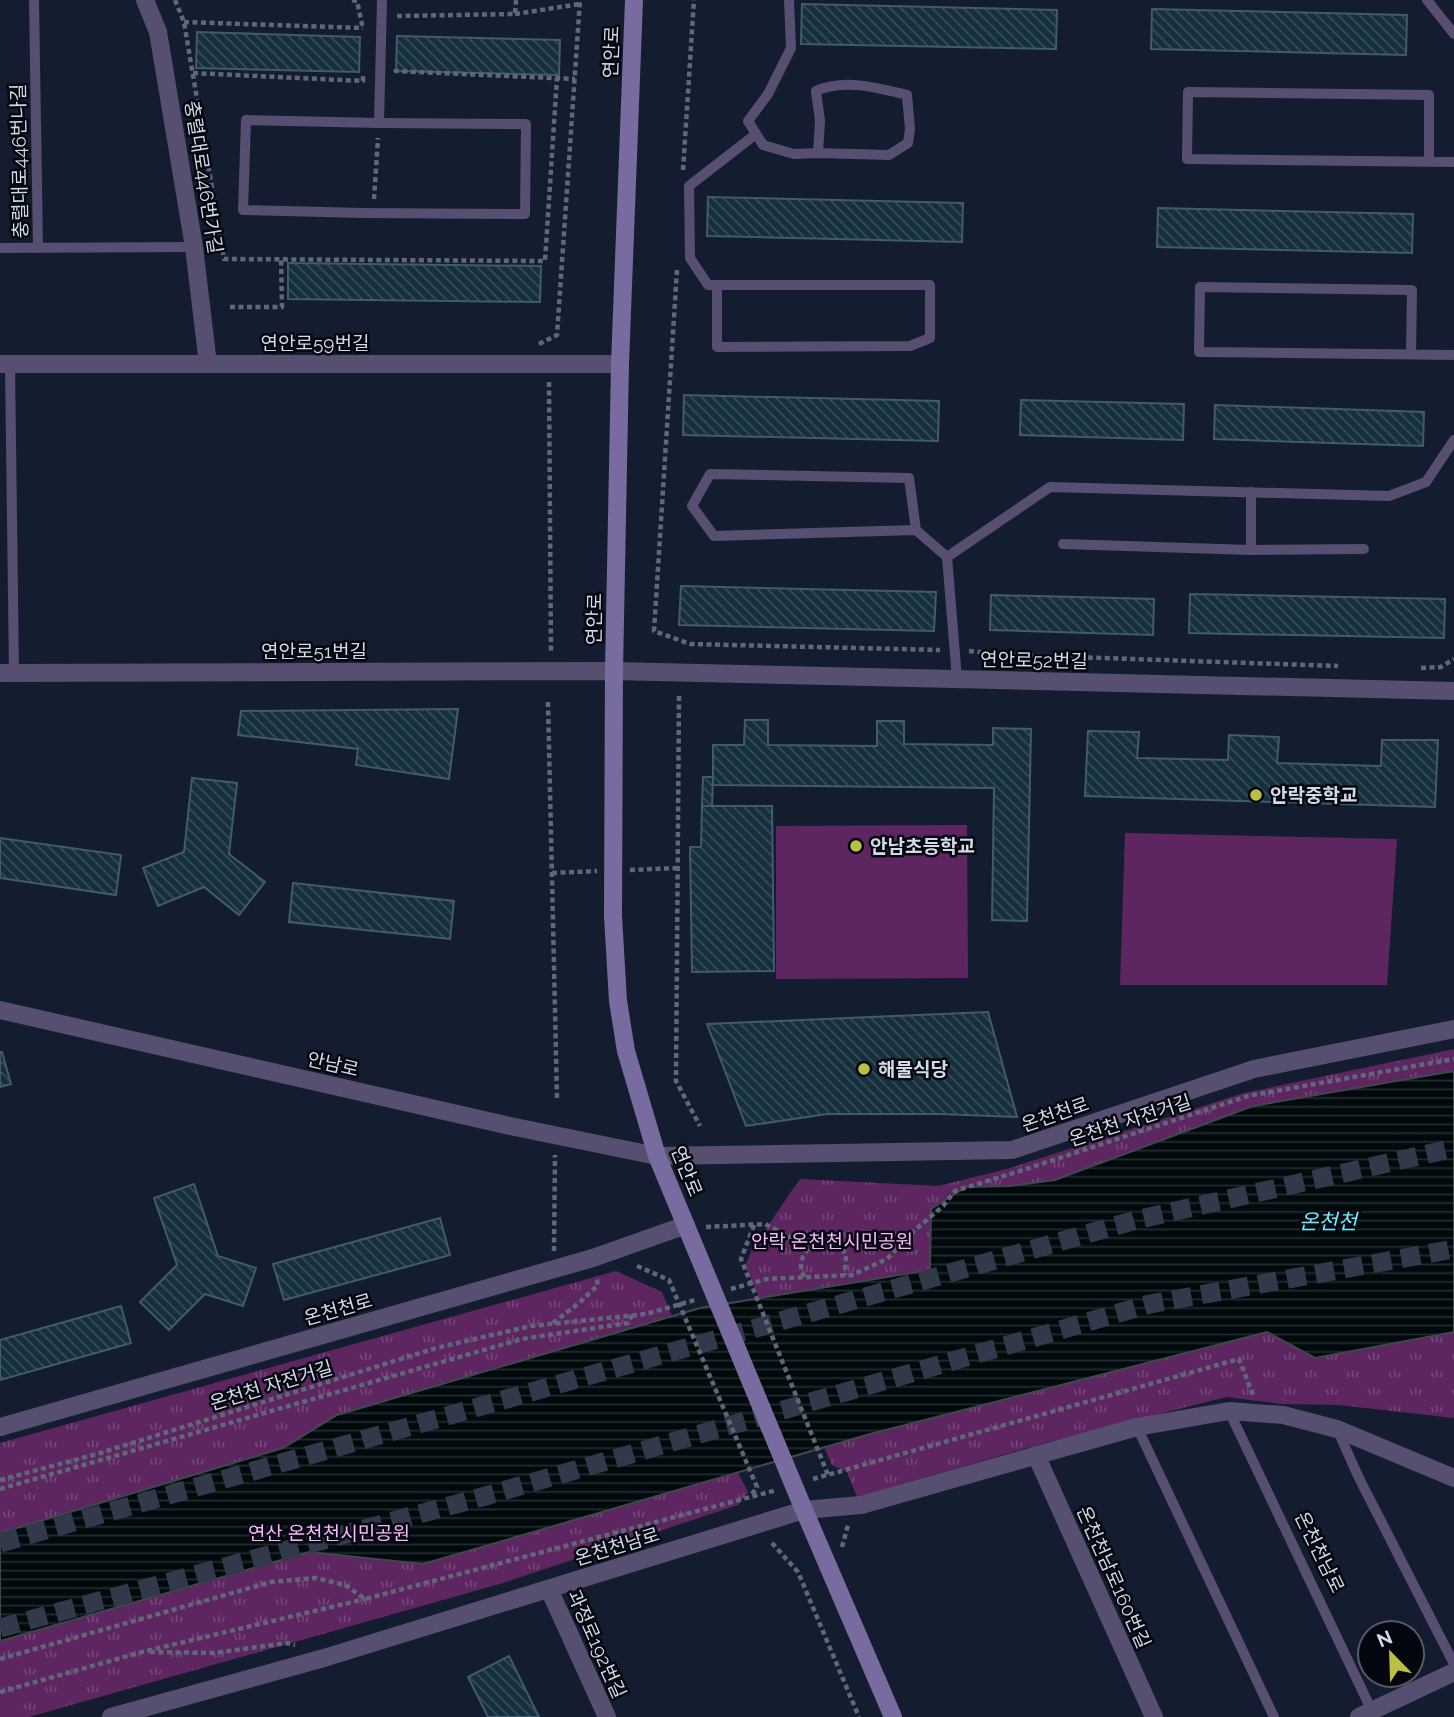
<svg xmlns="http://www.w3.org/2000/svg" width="1454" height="1717" viewBox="0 0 1454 1717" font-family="Raleway,'Noto Sans KR',sans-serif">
	<defs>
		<pattern id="park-tufts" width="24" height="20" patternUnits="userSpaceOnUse" patternTransform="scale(1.75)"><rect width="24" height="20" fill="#5e2661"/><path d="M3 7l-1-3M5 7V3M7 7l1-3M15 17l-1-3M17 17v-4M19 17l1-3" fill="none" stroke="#744578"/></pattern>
		<pattern id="water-rules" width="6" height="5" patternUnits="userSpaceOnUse" patternTransform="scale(1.75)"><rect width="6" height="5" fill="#00090b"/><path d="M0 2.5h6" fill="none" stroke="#242c2f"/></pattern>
		<pattern id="building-back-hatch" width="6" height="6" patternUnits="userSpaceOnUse" patternTransform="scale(1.75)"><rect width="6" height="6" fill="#162f3d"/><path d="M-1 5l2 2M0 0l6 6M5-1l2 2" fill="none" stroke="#374d59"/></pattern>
	</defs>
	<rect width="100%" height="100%" fill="#141d30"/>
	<!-- grass -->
	<g fill="#5e2661">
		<path d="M967,825L968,978L776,979V826Z"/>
		<path d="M1125,833L1397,839L1387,985H1120Z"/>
	</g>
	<!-- park -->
	<g fill="url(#park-tufts)">
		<path d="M1454,1049V1104L943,1282L767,1313L745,1267L752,1249L800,1179L938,1186L1007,1169L1244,1093Z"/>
		<path d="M616,1271L662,1292L731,1459L748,1492L738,1505L503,1583L29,1717H0V1443Z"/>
		<path d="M1454,1273V1418L1339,1405L1281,1404L1226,1397L1034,1446L857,1497L847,1472L832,1465L818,1433Z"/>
	</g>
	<!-- water -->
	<path fill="url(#water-rules)" stroke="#3f484d" stroke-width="2" d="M1454,1071V1332L1315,1358L1267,1332L870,1434L423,1564L309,1552L0,1641V1533L283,1448L337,1415L700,1308L930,1270L931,1209L966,1187L1010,1186L1055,1180L1253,1106Z"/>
	<!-- building -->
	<g fill="url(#building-back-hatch)" stroke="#415b6a" stroke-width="2">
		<path d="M802,4L1057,10L1056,49L801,44Z"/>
		<path d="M1152,9L1407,15L1406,55L1151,49Z"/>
		<path d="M197,32L360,37L359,72L196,68Z"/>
		<path d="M397,36L560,40L559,75L396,71Z"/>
		<path d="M708,197L963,203L962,242L707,236Z"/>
		<path d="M1158,208L1413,214L1412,253L1157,247Z"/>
		<path d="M288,263L541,266L540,302L288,299Z"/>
		<path d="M684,395L939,401L938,441L683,435Z"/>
		<path d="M1021,400L1184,404L1183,440L1020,435Z"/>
		<path d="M1215,405L1424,412L1423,446L1214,439Z"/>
		<path d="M681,586L936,592L934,631L679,625Z"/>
		<path d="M1190,594L1445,599L1444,638L1189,633Z"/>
		<path d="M991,595L1154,599L1153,635L990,630Z"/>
		<path d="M458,709L449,779L356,765L358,749L238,735L241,711Z"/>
		<path d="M745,720H768V745L877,746V721H904V744L993,745V728L1031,729L1027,921L992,920L994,788L713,785V745H744Z"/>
		<path d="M1088,731L1139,732L1137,758L1228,760L1229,735L1279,737L1277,763L1381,766L1382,740H1438L1435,807L1085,796Z"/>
		<path d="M703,777H713L712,807L702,806Z"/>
		<path d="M192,778L237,783L229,854L265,882L239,915L204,887L158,906L143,868L184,852Z"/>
		<path d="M702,806H772L774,971L692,972L690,847H701Z"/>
		<path d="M0,838L121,855L116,895L0,878Z"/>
		<path d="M293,883L454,901L450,939L289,922Z"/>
		<path d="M988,1012L1017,1117L939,1114H827L746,1126L707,1024Z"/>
		<path d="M0,1052H2L11,1084L0,1087Z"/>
		<path d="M194,1184L218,1256L256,1268L243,1306L205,1294L169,1330L140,1302L177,1265L154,1198Z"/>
		<path d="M440,1218L450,1255L284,1300L273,1264Z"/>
		<path d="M121,1306L131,1343L0,1380V1340Z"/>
		<path d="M509,1656L539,1717H488L468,1677Z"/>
	</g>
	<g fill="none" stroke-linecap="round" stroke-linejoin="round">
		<!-- trunk-tunnel -->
		<g stroke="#31394b" stroke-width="19" stroke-dasharray="19 10" stroke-linecap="butt">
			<path d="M0,1543L1136,1220L1454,1148"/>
			<path d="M0,1628L482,1497L1150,1304L1454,1249"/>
		</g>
		<!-- path -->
		<g stroke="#5f6778" stroke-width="4.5" stroke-dasharray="5 3.5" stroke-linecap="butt">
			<path d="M175,0L184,22L224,259L545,261L557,78"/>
			<path d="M352,0L357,1L363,29"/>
			<path d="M515,14L580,4"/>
			<path d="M397,16L515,14L516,0"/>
			<path d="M184,22L363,28"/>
			<path d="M395,69L396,71L575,79"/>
			<path d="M193,73L363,81V76"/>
			<path d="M683,170L694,0"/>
			<path d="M374,199L378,138"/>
			<path d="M677,270L654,631L690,644L940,650"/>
			<path d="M230,307H282L281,259"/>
			<path d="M539,344L557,335L580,0"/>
			<path d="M549,382L551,653"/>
			<path d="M969,651L1014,655L1338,666"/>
			<path d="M1421,668L1441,667L1454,659"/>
			<path d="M679,696L676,1081L700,1126"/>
			<path d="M548,702L557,1098"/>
			<path d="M630,870L678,868"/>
			<path d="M552,873L597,871"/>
			<path d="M754,1225L741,1259L828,1475"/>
			<path d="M706,1227L765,1224L798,1241L806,1251"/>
			<path d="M554,1251L555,1155"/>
			<path d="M637,1266L669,1280L757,1487L750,1497"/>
			<path d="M804,1277C803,1273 801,1270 801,1266C801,1252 814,1240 828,1242C836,1243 841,1248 846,1254L845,1275"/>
			<path d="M731,1289L767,1279L852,1275L887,1259L915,1230L943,1206L955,1191L1020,1171L1248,1096L1454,1059"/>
			<path d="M553,1323L579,1303L598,1285L596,1276"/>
			<path d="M813,1479L1239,1359L1253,1395"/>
			<path d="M0,1480L97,1454L436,1348L531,1326L646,1314L695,1300"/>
			<path d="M0,1489L522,1339L628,1323L632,1315"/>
			<path d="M772,1543L798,1572L859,1717"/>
			<path d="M842,1547L848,1525"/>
			<path d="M150,1652L214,1653L287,1643L295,1645"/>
			<path d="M0,1659L271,1582L316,1578L345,1585L365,1599L777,1490"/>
			<path d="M0,1692L142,1652L365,1599"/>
		</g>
		<!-- service -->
		<g stroke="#564f6f" stroke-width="10">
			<path d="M34,0L38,248"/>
			<path d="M789,0L791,48L768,94L748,121L763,145L794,154L818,153L889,155L908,143L910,129L907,95C878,88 845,78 816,91L820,121L818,153"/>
			<path d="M1427,0L1454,34"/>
			<path d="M246,120L379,123L526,124L525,214L363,213L243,210Z"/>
			<path d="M379,123L382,0"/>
			<path d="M1429,161V95L1188,92L1187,159L1454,162"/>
			<path d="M0,248L194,247"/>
			<path d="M717,285V347L910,346L930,338V285H708L690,258L689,186L756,134"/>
			<path d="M1411,354L1412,290L1200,287L1199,352L1454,355"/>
			<path d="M10,364L14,673"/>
			<path d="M916,530L714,536L692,506L710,474L909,478L916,530L947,557L957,679"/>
			<path d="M1063,544L1251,550V492"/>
			<path d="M1251,550L1364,549"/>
			<path d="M947,557L1050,487L1389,496L1426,482L1454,440"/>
			<path d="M1229,1411L1372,1711"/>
			<path d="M1137,1427L1274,1717"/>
			<path d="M1337,1429L1359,1478L1454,1664"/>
		</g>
		<!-- minor -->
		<g stroke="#564f6f" stroke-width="18">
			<path d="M145,0L158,32L194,247L208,364"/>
			<path d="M0,364H620"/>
			<path d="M0,673L614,671L1454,691"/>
			<path d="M1036,1455L1154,1717"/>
			<path d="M549,1589L607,1717"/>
			<path d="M1359,1717L1454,1672"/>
		</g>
		<!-- tertiary -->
		<g stroke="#564f6f" stroke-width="18">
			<path d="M0,1010L510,1126L657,1156L1012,1150L1254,1069L1454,1029"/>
			<path d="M0,1427L593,1258L686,1225"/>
			<path d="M111,1717L324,1658L804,1510L861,1505L1137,1427L1229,1411L1283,1415L1337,1429L1454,1478"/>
		</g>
		<!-- secondary -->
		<path stroke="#776b9f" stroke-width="18" d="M634,0L620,364L614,671L613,916L618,1001L626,1051L657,1156L804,1510L893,1717"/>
	</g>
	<!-- markers -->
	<g fill="#bbc044" stroke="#04070f" stroke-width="2.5">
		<circle cx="1256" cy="795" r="7"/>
		<circle cx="856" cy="846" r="7"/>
		<circle cx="864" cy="1069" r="7"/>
	</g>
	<g text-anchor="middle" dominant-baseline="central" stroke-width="5" stroke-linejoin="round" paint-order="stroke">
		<!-- street labels -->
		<g font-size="19" fill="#d3dae7" stroke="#04070f">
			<text transform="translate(611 52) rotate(-88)">연안로</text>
			<text transform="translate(19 161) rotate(-91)">충렬대로446번나길</text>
			<text transform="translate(204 177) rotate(81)">충렬대로446번가길</text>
			<text x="315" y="343">연안로59번길</text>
			<text transform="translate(594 619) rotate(-89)">연안로</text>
			<text x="314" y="651">연안로51번길</text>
			<text transform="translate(1034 660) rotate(1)">연안로52번길</text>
			<text transform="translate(333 1064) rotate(13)">안남로</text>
			<text transform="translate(1055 1114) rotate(-19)">온천천로</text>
			<text transform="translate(1130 1120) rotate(-18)">온천천 자전거길</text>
			<text transform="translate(687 1171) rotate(68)">연안로</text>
			<text transform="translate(338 1309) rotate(-16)">온천천로</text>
			<text transform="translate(271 1385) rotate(-17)">온천천 자전거길</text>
			<text transform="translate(617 1546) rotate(-17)">온천천남로</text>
			<text transform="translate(1320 1552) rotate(64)">온천천남로</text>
			<text transform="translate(1114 1577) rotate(66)">온천천남로160번길</text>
			<text transform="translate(597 1644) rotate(66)">과정로192번길</text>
		</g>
		<!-- poi labels -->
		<g font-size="19" font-weight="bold" fill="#d3dae7" stroke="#04070f" text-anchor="start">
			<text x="1270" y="795">안락중학교</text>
			<text x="870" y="846">안남초등학교</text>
			<text x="878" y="1069">해물식당</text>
		</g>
		<!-- park labels -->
		<g font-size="19" fill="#fab7fd" stroke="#04070f">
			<text x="832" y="1241">안락 온천천시민공원</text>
			<text x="329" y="1533">연산 온천천시민공원</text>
		</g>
		<!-- water labels -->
		<g font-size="21" font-style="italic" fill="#67effb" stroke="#04070f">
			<text x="1328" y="1221">온천천</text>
		</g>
	</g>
	<!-- north arrow -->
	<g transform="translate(1391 1654) rotate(337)"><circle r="33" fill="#04070f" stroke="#575b65" stroke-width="2"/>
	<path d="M0-5L12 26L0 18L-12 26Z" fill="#bbc044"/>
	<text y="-10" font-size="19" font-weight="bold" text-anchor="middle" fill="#d3dae7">N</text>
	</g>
</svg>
